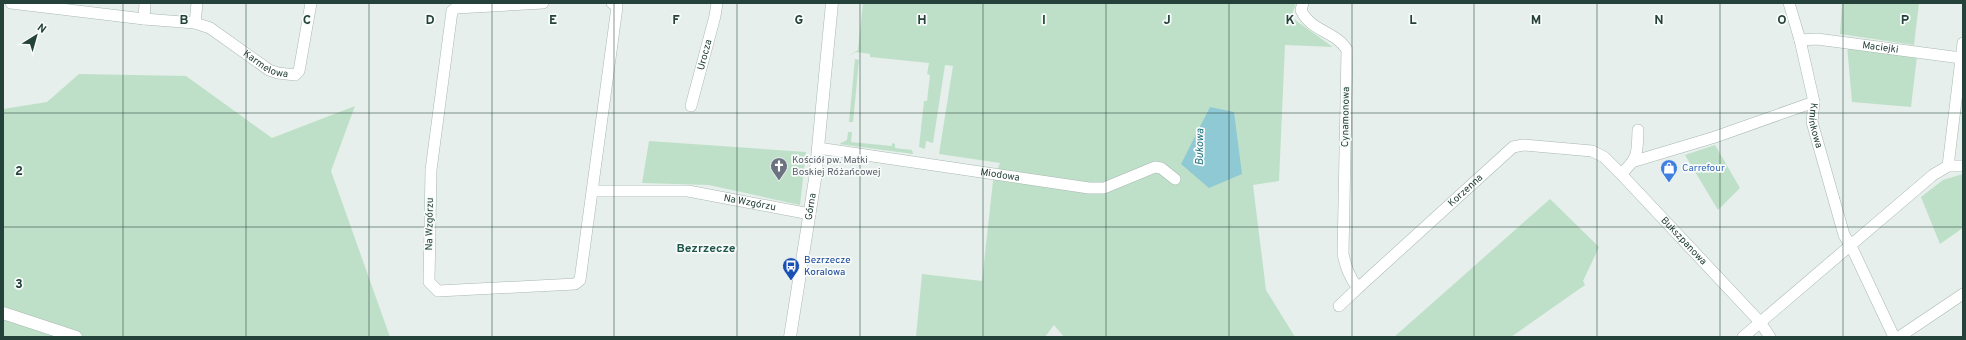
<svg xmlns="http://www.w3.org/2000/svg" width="1966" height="340" viewBox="0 0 1966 340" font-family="Overpass,sans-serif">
	<rect width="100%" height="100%" fill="#e6efeb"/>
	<!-- green -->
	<g fill="#bfe0c8">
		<path d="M863,3H1296L1291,17L1333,47L1285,45L1279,181L1253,185L1266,290L1295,337H1064L1054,325L1045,337H916L922,274L982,281L993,181L1000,163L939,154L953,66L945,65L933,143L926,141L925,149L919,147L924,101H927L930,75L927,74L929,63L870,57V54L856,52L848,56L858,50Z"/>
		<path d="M1842,3H1919L1914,45L1840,34Z"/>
		<path d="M1847,45L1917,56L1911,107L1852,102Z"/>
		<path d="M855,59L859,60L853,122H849Z"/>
		<path d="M79,74L186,76L272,138L355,106L331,171L390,337H3V109L47,102Z"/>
		<path d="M848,132H852L851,142L892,146V143L895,144V148L912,150L913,154L839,144L847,140Z"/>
		<path d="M649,141L806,152L800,205L709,185L642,183Z"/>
		<path d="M1715,145L1740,188L1718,210L1685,155Z"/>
		<path d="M1963,174V228L1940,244L1921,197L1943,180Z"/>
		<path d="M1550,199L1599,247L1583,281L1585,285L1511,337H1394Z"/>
	</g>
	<!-- water -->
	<path fill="#8ec9d4" d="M1210,107L1234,112L1242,174L1209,188L1181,164Z"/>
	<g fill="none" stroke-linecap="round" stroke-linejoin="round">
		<!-- minor casing -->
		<g stroke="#a8b8b2" stroke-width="12">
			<g id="minor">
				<path id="s1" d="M11,3L144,19L195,23L210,28L269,70L278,73L295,75L299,71L311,3"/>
				<path d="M543,3L456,8L452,11L431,170L429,282L438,291L575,284L580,280L617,7L612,3"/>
				<path id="s2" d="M1303,3L1301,10C1311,32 1336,31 1347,50L1343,254C1346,267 1349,277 1358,288L1513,147L1523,145L1592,151L1604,157L1621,174L1760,322L1770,337"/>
				<path id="s3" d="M1789,3L1800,40L1814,102L1812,122L1844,235L1851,246L1894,337"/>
				<path d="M144,19L145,3"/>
				<path d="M195,23L197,3"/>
				<path id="s4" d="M1800,40L1817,39L1961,58"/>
				<path id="s5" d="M691,106L715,16L717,3"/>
				<path id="s6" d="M818,148L1089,188H1104L1155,167L1161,168L1175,179"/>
				<path d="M1635,161L1715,137L1814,102"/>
				<path d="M1948,166L1963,43"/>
				<path d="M1621,174C1639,157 1637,154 1638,130"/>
				<path id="s7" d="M593,191H688L810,214"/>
				<path d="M1339,306L1358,288"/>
				<path d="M1743,337L1933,175L1948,166H1963"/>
				<path d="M1899,337L1963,294"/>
			</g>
		</g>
		<!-- tertiary casing -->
		<g stroke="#a8b8b2" stroke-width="13">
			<g id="tertiary">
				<path d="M3,313L76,337"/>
				<path id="s8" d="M790,337L815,179L832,3"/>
			</g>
		</g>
		<!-- minor -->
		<use href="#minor" stroke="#fff" stroke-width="11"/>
		<!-- tertiary -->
		<use href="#tertiary" stroke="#fff" stroke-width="12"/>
	</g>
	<!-- grid -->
	<path fill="none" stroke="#24423a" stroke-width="1" stroke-opacity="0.55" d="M123,3V337M246,3V337M369,3V337M492,3V337M614,3V337M737,3V337M860,3V337M983,3V337M1106,3V337M1229,3V337M1352,3V337M1474,3V337M1597,3V337M1720,3V337M1843,3V337M3,113H1963M3,227H1963"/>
	<!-- icons -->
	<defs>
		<g id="church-pin" transform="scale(0.9)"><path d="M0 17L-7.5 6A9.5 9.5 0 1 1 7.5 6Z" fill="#6b7280" stroke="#f7fbf9"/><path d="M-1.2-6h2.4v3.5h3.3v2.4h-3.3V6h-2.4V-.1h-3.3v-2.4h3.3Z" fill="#fff"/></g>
		<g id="shop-pin" transform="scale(0.9)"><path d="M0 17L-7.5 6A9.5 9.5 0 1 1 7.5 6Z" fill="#3f7fe0" stroke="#f7fbf9"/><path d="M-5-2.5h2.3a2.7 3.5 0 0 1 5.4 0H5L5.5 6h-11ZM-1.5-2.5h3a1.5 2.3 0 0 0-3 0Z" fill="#fff"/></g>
		<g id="bus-pin" transform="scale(0.9)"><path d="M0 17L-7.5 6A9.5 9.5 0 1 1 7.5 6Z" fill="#1a4fb4" stroke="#f7fbf9"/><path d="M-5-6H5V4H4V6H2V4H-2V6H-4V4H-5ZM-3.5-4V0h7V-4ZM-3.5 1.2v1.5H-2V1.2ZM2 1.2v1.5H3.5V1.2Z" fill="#fff"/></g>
	</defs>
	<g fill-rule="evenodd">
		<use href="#church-pin" x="779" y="166"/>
		<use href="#shop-pin" x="1669" y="168"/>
		<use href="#bus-pin" x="791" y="266"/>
	</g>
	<g text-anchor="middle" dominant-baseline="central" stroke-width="3.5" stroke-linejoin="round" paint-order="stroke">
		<!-- street labels -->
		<g font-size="10" fill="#24423a" stroke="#f7fbf9">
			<text stroke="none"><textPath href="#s4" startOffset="81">Maciejki</textPath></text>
			<text stroke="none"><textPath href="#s5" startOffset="53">Urocza</textPath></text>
			<text stroke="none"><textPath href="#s1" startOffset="268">Karmelowa</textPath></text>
			<text transform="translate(1346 117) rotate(-89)">Cynamonowa</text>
			<text stroke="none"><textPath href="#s3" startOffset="126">Kminkowa</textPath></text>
			<text stroke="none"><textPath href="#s6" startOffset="184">Miodowa</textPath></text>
			<text stroke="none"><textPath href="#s2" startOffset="456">Korzenna</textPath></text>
			<text stroke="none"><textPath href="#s7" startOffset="158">Na Wzgórzu</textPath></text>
			<text stroke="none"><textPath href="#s8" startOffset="132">Górna</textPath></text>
			<text transform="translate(430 224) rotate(-89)">Na Wzgórzu</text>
			<text stroke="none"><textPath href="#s2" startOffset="729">Bukszpanowa</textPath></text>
		</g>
		<!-- worship labels -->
		<g font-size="10" fill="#5b616d" stroke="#f7fbf9" text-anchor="start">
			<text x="792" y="160">Kościół pw. Matki<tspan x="792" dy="12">Boskiej Różańcowej</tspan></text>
		</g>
		<!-- shop labels -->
		<g font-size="10" fill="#366cbe" stroke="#f7fbf9" text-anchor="start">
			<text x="1682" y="168">Carrefour</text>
		</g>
		<!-- transit labels -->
		<g font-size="10" fill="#164399" stroke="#f7fbf9" text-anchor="start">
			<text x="804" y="260">Bezrzecze<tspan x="804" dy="12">Koralowa</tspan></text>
		</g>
		<!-- water labels -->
		<g font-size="11" font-style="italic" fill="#1c6f80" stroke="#f7fbf9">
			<text transform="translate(1200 147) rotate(-89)">Bukowa</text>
		</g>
		<!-- quarter labels -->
		<g font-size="12" font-weight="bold" fill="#1f5548" stroke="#f7fbf9">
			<text x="706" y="249">Bezrzecze</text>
		</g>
	</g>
	<g font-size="13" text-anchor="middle" font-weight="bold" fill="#24423a" stroke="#f7fbf9" stroke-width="3.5" stroke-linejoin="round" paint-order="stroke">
		<text x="184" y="24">B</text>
		<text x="307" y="24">C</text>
		<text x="430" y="24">D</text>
		<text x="553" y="24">E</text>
		<text x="676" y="24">F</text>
		<text x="799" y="24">G</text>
		<text x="922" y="24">H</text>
		<text x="1044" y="24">I</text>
		<text x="1167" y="24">J</text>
		<text x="1290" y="24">K</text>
		<text x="1413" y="24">L</text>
		<text x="1536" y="24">M</text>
		<text x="1659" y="24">N</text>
		<text x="1782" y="24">O</text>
		<text x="1905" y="24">P</text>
		<text x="19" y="175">2</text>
		<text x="19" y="288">3</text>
	</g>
	<!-- border -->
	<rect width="1966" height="340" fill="none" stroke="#24423a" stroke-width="8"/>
	<!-- north arrow -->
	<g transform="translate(36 36) rotate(37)" stroke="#f7fbf9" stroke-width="3" paint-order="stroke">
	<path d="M0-3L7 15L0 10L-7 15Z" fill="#24423a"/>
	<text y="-6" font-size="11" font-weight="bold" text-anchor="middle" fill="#24423a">N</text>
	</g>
</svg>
